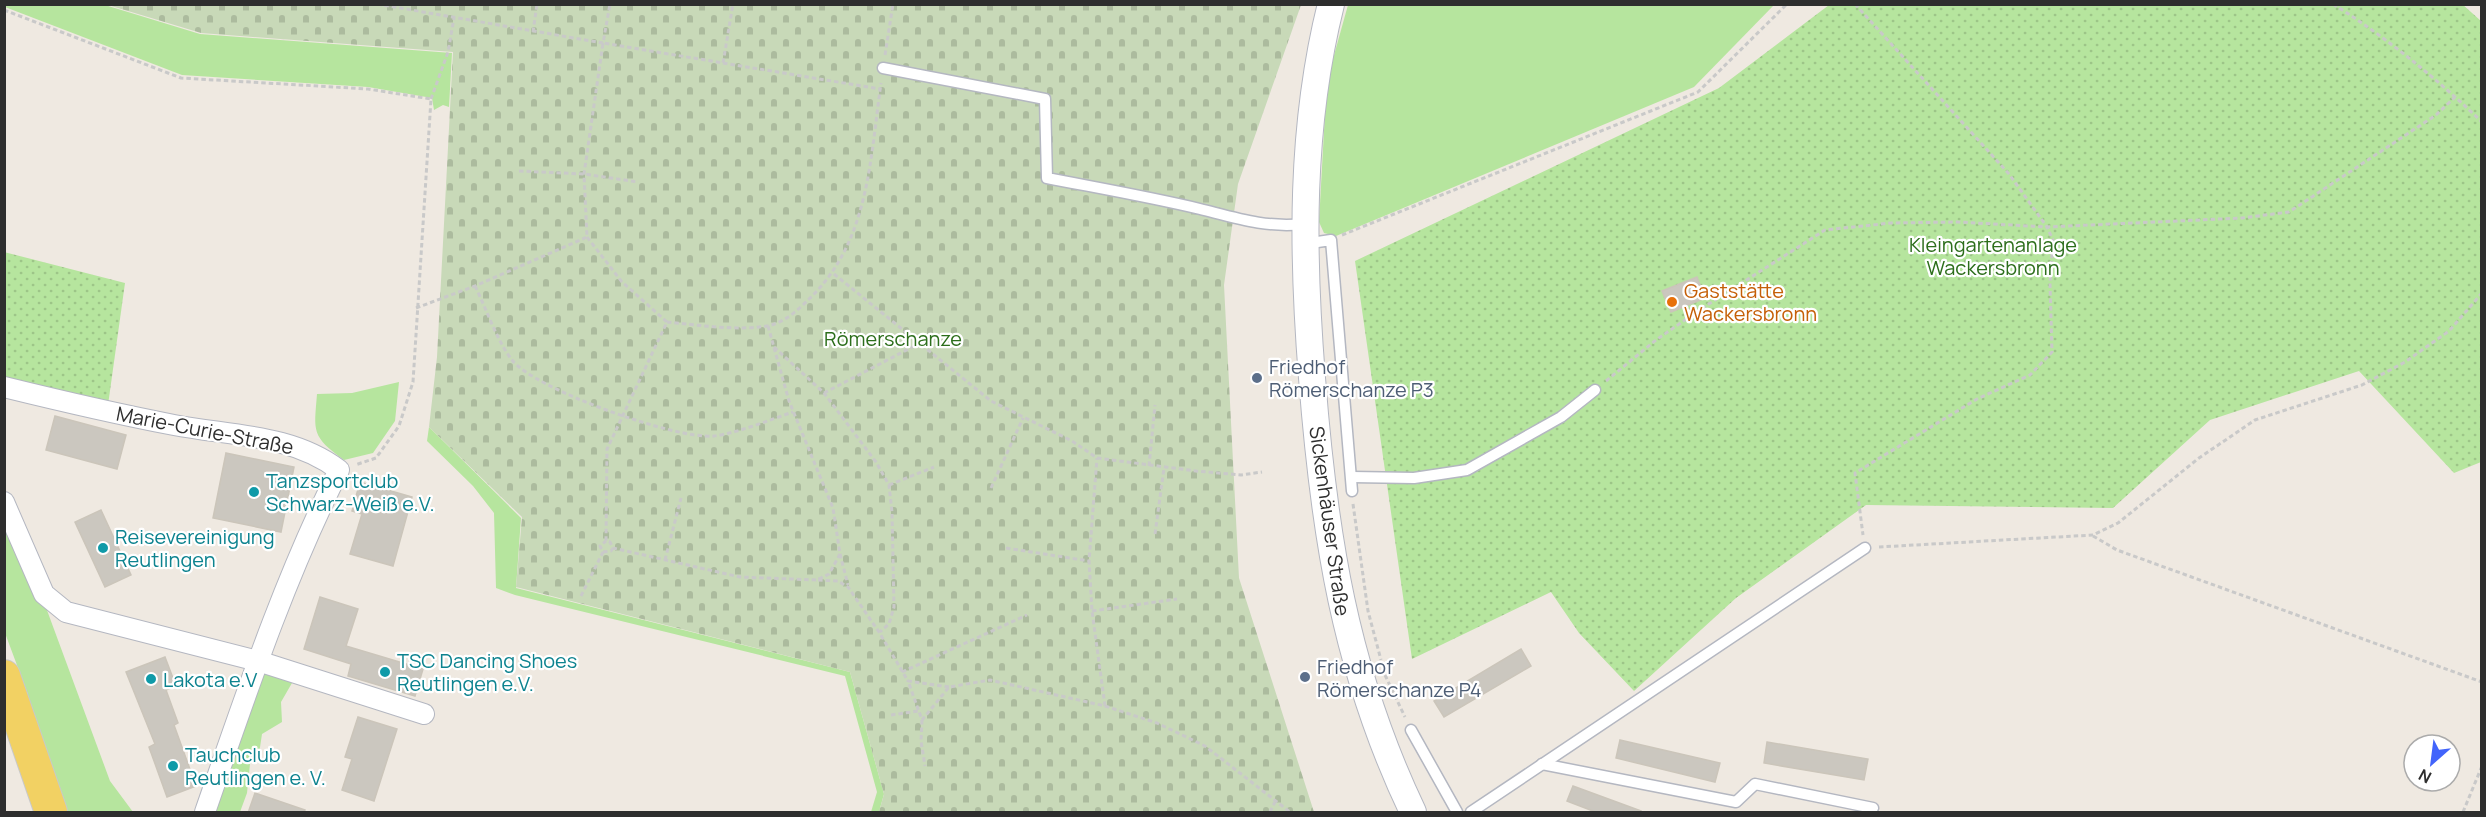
<svg xmlns="http://www.w3.org/2000/svg" width="2486" height="817" viewBox="0 0 2486 817" font-family="Manrope,sans-serif">
	<defs>
		<pattern id="cemetery-stones" width="16" height="16" patternUnits="userSpaceOnUse" patternTransform="scale(1.5)"><rect width="16" height="16" fill="#c8d9b8"/><path d="M2 7V4a2 2 0 0 1 4 0v3zM10 15v-3a2 2 0 0 1 4 0v3z" fill="#acbb9e"/></pattern>
		<pattern id="garden-dots" width="8" height="8" patternUnits="userSpaceOnUse" patternTransform="scale(1.5)"><rect width="8" height="8" fill="#b6e59e"/><path d="M2 2h.1M6 6h.1" fill="none" stroke="#9dc588" stroke-width="1.8" stroke-linecap="round"/></pattern>
	</defs>
	<rect width="100%" height="100%" fill="#efe9e1"/>
	<!-- grass -->
	<g fill="#b6e59e">
		<path d="M4,5H105L200,34L452,53L449,107L443,105L434,110L432,98L368,87L182,75L5,7Z"/>
		<path d="M1348,5H1774L1694,87L1336,236L1324,233L1319,222L1325,113L1331,66Z"/>
		<path d="M399,382L395,421L373,453L344,460C311,436 314,432 317,394L352,393Z"/>
		<path d="M429,427L521,518L516,588L850,672L884,794L879,812H871L877,792L845,676L515,595L496,588L494,513L473,486L427,441Z"/>
		<path d="M4,507L41,594L110,781L133,812H62L27,692L5,633Z"/>
		<path d="M260,667L287,676L292,683L281,702L282,722L262,734L259,754L250,764L247,793L240,812H212Z"/>
	</g>
	<!-- cemetery -->
	<path fill="url(#cemetery-stones)" d="M108,5H1301L1238,184L1224,285L1239,578L1314,812H879L884,794L850,672L516,587L522,517L429,427L437,357L453,52L201,33Z"/>
	<!-- garden -->
	<g fill="url(#garden-dots)">
		<path d="M2462,4L2481,21V462L2454,473L2359,371L2210,420L2113,508L1866,505L1736,598L1634,691L1579,633L1551,592L1412,659L1355,261L1719,88L1829,5Z"/>
		<path d="M4,252L125,283L108,405L5,380Z"/>
	</g>
	<!-- building -->
	<g fill="#cbc7bf" stroke="#cbc5ba" stroke-width="1.5">
		<path d="M1697,277L1705,298L1671,312L1662,291Z"/>
		<path d="M55,416L126,435L117,469L46,450Z"/>
		<path d="M226,453L294,467L281,532L213,518Z"/>
		<path d="M360,482L412,497L393,566L350,554L362,514L352,511Z"/>
		<path d="M101,510L131,575L105,587L75,522Z"/>
		<path d="M320,597L358,609L346,646L423,669L415,696L348,676L351,664L304,649Z"/>
		<path d="M1521,649L1531,666L1444,717L1434,701Z"/>
		<path d="M165,657L176,686L166,690L178,723L174,725L196,786L167,797L149,747L155,744L126,672Z"/>
		<path d="M358,717L397,729L374,801L342,790L352,759L345,757Z"/>
		<path d="M1620,740L1720,763L1715,782L1616,758Z"/>
		<path d="M1767,742L1868,759L1864,780L1764,763Z"/>
		<path d="M1573,786L1641,811L1640,813H1598L1567,801Z"/>
		<path d="M255,793L305,810L304,813H248Z"/>
	</g>
	<g fill="none" stroke-linecap="round" stroke-linejoin="round">
		<!-- service casing -->
		<g stroke="#b4b7c1" stroke-width="13">
			<g id="service">
				<path d="M883,68L1045,99L1047,178C1098,188 1150,197 1200,209C1236,218 1266,228 1303,224"/>
				<path d="M1304,244L1331,240L1352,491"/>
				<path d="M1352,477L1414,478L1467,470L1561,417L1595,390"/>
				<path d="M1411,730L1457,812"/>
				<path d="M1542,764L1736,802L1755,784L1873,808"/>
				<path d="M1471,812L1865,548"/>
			</g>
		</g>
		<!-- minor casing -->
		<g stroke="#b4b7c1" stroke-width="22">
			<g id="minor">
				<path d="M4,387C61,401 117,414 174,425C231,436 292,434 339,470C284,579 245,697 205,812"/>
				<path d="M4,502L44,594L66,612L258,661L424,714"/>
			</g>
		</g>
		<!-- tertiary casing -->
		<g stroke="#b4b7c1" stroke-width="28">
			<path id="tertiary" d="M1331,4C1300,128 1302,252 1312,378C1324,534 1345,670 1413,812"/>
		</g>
		<!-- primary casing -->
		<g stroke="#c9c9c9" stroke-width="34">
			<path id="primary" d="M4,676L51,812"/>
		</g>
		<!-- path -->
		<g stroke="#c9c9c9" stroke-width="3" stroke-dasharray="4.5 3" stroke-linecap="butt">
			<path d="M377,4L603,43L610,4"/>
			<path d="M1855,4L2009,174L2047,227L2053,240L2050,284L2052,352L2030,375L1977,399L1855,473L1863,535"/>
			<path d="M2333,4C2387,38 2436,78 2482,122"/>
			<path d="M4,10L181,78L368,89L431,99L413,382L399,426L376,458L355,465"/>
			<path d="M533,32L537,4"/>
			<path d="M885,55L893,4"/>
			<path d="M723,63L880,89"/>
			<path d="M431,99L448,52L454,18"/>
			<path d="M519,171L584,174L638,182"/>
			<path d="M1342,235L1698,92L1787,4"/>
			<path d="M587,237L622,282L667,322L607,449L606,541L610,542L613,548L740,577L817,580"/>
			<path d="M834,274L991,401L1072,441L1097,458L1196,471L1241,475L1262,472"/>
			<path d="M475,286C486,308 497,341 512,360C534,389 677,440 714,436C738,433 769,420 793,412"/>
			<path d="M416,308L475,286L587,237L584,174L603,43L723,63L733,4"/>
			<path d="M667,322C699,325 735,331 767,326C784,323 798,310 809,299C869,242 870,160 881,83"/>
			<path d="M768,326L789,401L833,508L840,554L829,574L817,580L838,581L848,587L879,632L908,681"/>
			<path d="M774,347L824,393L876,462L889,485L892,512L894,607L889,624L880,632"/>
			<path d="M1606,381L1656,340L1701,309L1825,230L1891,223L1958,222L2047,227L2242,218L2289,212L2436,115L2455,97"/>
			<path d="M824,393L922,342"/>
			<path d="M1149,466L1155,405"/>
			<path d="M889,485L934,467"/>
			<path d="M991,488L1023,418"/>
			<path d="M1353,504L1368,611L1381,660"/>
			<path d="M1155,534L1164,468"/>
			<path d="M2093,536L2117,550L2482,682"/>
			<path d="M1879,547L2093,535L2118,523L2199,458L2255,420L2362,385L2405,362L2449,331L2482,293"/>
			<path d="M1006,548L1089,561"/>
			<path d="M603,552L611,551L613,548"/>
			<path d="M840,554L848,585"/>
			<path d="M665,560L681,498"/>
			<path d="M581,596L603,552L600,546L606,541"/>
			<path d="M1092,611L1177,599"/>
			<path d="M902,672L1027,615"/>
			<path d="M1385,675L1405,717"/>
			<path d="M949,687L908,681L922,720L949,687L990,680L1105,706L1092,611L1089,561L1097,458"/>
			<path d="M1105,706L1157,723L1205,746L1290,812"/>
			<path d="M891,715L918,711"/>
			<path d="M922,720L921,741L925,766"/>
			<path d="M1270,812L1275,802"/>
			<path d="M2463,812L2482,766"/>
		</g>
		<!-- service -->
		<use href="#service" stroke="#fff" stroke-width="10"/>
		<!-- minor -->
		<use href="#minor" stroke="#fff" stroke-width="20"/>
		<!-- tertiary -->
		<use href="#tertiary" stroke="#fff" stroke-width="26"/>
		<!-- primary -->
		<use href="#primary" stroke="#f2d163" stroke-width="32"/>
	</g>
	<!-- markers -->
	<circle fill="#e8710a" stroke="#fff" stroke-width="2" cx="1672" cy="302" r="6"/>
	<g fill="#5c6f8a" stroke="#fff" stroke-width="2">
		<circle cx="1257" cy="378" r="6"/>
		<circle cx="1305" cy="677" r="6"/>
	</g>
	<g fill="#0f9aa8" stroke="#fff" stroke-width="2">
		<circle cx="254" cy="492" r="6"/>
		<circle cx="103" cy="548" r="6"/>
		<circle cx="385" cy="672" r="6"/>
		<circle cx="151" cy="679" r="6"/>
		<circle cx="173" cy="766" r="6"/>
	</g>
	<g text-anchor="middle" dominant-baseline="central" stroke-width="4.5" stroke-linejoin="round" paint-order="stroke">
		<!-- park labels -->
		<g font-size="20" fill="#2c6e1b" stroke="#fff">
			<text x="1993" y="244">Kleingartenanlage<tspan x="1993" dy="23">Wackersbronn</tspan></text>
			<text x="893" y="338">Römerschanze</text>
		</g>
		<!-- food labels -->
		<g font-size="20" fill="#c56008" stroke="#fff" text-anchor="start">
			<text x="1684" y="290">Gaststätte<tspan x="1684" dy="23">Wackersbronn</tspan></text>
		</g>
		<!-- service labels -->
		<g font-size="20" fill="#4e5e75" stroke="#fff" text-anchor="start">
			<text x="1269" y="366">Friedhof<tspan x="1269" dy="23">Römerschanze P3</tspan></text>
			<text x="1317" y="666">Friedhof<tspan x="1317" dy="23">Römerschanze P4</tspan></text>
		</g>
		<!-- street labels -->
		<g font-size="20" fill="#2e2e2e" stroke="#fff">
			<text transform="translate(205 430) rotate(11)">Marie-Curie-Straße</text>
			<text transform="translate(1330 521) rotate(82)">Sickenhäuser Straße</text>
		</g>
		<!-- culture labels -->
		<g font-size="20" fill="#0d838f" stroke="#fff" text-anchor="start">
			<text x="266" y="480">Tanzsportclub<tspan x="266" dy="23">Schwarz-Weiß e.V.</tspan></text>
			<text x="115" y="536">Reisevereinigung<tspan x="115" dy="23">Reutlingen</tspan></text>
			<text x="397" y="660">TSC Dancing Shoes<tspan x="397" dy="23">Reutlingen e.V.</tspan></text>
			<text x="163" y="679">Lakota e.V</text>
			<text x="185" y="754">Tauchclub<tspan x="185" dy="23">Reutlingen e. V.</tspan></text>
		</g>
	</g>
	<!-- border -->
	<rect width="2486" height="817" fill="none" stroke="#2e2e2e" stroke-width="12"/>
	<!-- north arrow -->
	<g transform="translate(2432 763) rotate(208)"><circle r="28" fill="#ffffff" stroke="#ababab" stroke-width="1.5"/>
	<path d="M0-4.5L10 22L0 15L-10 22Z" fill="#4264fb"/>
	<text y="-9" font-size="16" font-weight="bold" text-anchor="middle" fill="#2e2e2e">N</text>
	</g>
</svg>
